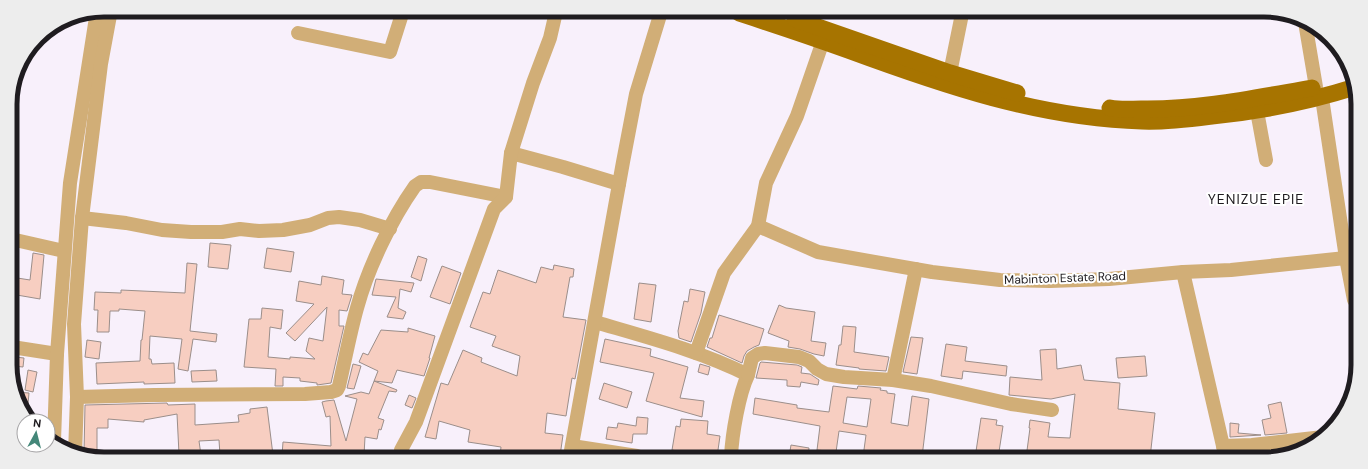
<svg xmlns="http://www.w3.org/2000/svg" width="1368" height="469" viewBox="0 0 1368 469" font-family="'DM Sans',sans-serif">
	<rect width="100%" height="100%" fill="#f8f0fb"/>
	<!-- building -->
	<g fill="#f7cec1" stroke="#9b8e8a" fill-rule="evenodd">
		<path d="M210,243L231,245L228,269L208,267Z"/>
		<path d="M267,248L294,252L291,272L264,268Z"/>
		<path d="M33,253L44,255L40,299L11,294V277L30,280Z"/>
		<path d="M418,256L427,259L421,281L411,277Z"/>
		<path d="M187,263L197,264L190,331L217,334L216,342L193,339L188,371L178,369L182,339L150,336L149,359H151L152,364L174,363L175,383L144,384V382L97,384L96,363L140,361L141,340H142L145,311L119,309V311H110L109,332H97L98,310H94L95,292L121,293V290L185,293Z"/>
		<path d="M554,265L574,269L573,277H570L563,317L586,320L575,379L572,378L566,416L547,413L545,433L563,435L560,456H500L501,447L468,442L470,430L439,421L436,439L425,437L441,383L448,385L463,350L482,358L481,362L517,376L520,356L492,346L496,336L470,327L483,292L490,294L498,270L536,283L541,267L553,270Z"/>
		<path d="M442,266L461,273L450,304L430,297Z"/>
		<path d="M322,276L344,280L342,294L352,295L347,311L339,310V326H344L331,383L317,385V383L300,381V378L283,377V386H275L276,369L244,367L249,319H261L262,308L283,310L281,329L270,327L268,357L290,359V357L315,359L306,351L309,338L323,341L327,307L295,341L286,333L314,304L296,301L299,281L321,285Z"/>
		<path d="M376,279L414,283L411,292L400,289L398,308L406,312L403,319L387,317L396,297L372,295Z"/>
		<path d="M639,283L656,285L651,322L634,319Z"/>
		<path d="M690,289L705,292L701,313L691,342L679,338L678,331L684,301L688,302Z"/>
		<path d="M779,305L786,308L815,312L811,341L826,343L824,356L814,354L800,349L788,347L789,341L768,333Z"/>
		<path d="M719,315L764,329L759,345L754,347L747,351L744,356L742,363L707,347L710,338H712Z"/>
		<path d="M843,326L856,327L854,352L889,357L886,371L859,369V368L836,365L839,345H841Z"/>
		<path d="M408,328L435,336L429,358H430L424,376L397,370L392,383L374,381L397,390L396,392L389,391L378,418L384,420L381,430L379,429L377,439L365,437L364,455H282L283,442L331,446L330,416L326,417L322,402L326,401L334,400L346,441L357,399L345,396L361,392L369,394L378,371L359,362L363,353L368,355L381,330L408,332Z"/>
		<path d="M911,337L923,338L917,374L903,372Z"/>
		<path d="M605,339L651,349L650,356L688,367L680,398L704,401L702,417L646,401L654,373L600,362Z"/>
		<path d="M87,340L101,342L99,359L85,357Z"/>
		<path d="M946,344L967,347L965,361L1007,366L1006,376L963,371L962,379L941,376Z"/>
		<path d="M1056,349L1057,369L1081,365L1084,380L1120,383L1118,409L1155,413L1150,458H1026L1030,428H1029L1030,420L1050,423L1048,437L1070,438L1075,394L1051,399L1009,395L1010,377L1042,380L1040,350Z"/>
		<path d="M1145,356L1147,376L1118,378L1116,358Z"/>
		<path d="M15,357L24,358L23,367L13,366Z"/>
		<path d="M761,362L797,365L802,367L801,373L810,374L819,380L818,385L801,382L800,387L787,386V380L756,378L760,363Z"/>
		<path d="M353,364L361,366L354,389L347,388Z"/>
		<path d="M700,364L710,367L708,375L698,372Z"/>
		<path d="M28,370L37,372L33,392L25,390Z"/>
		<path d="M216,370L217,381L192,382L191,371Z"/>
		<path d="M604,383L632,392L627,408L599,399Z"/>
		<path d="M833,386L857,389L858,386L881,388L880,390L887,391V393L895,394L891,423L908,426L912,396L929,399L922,457H863L866,435L839,431L836,452L817,450L820,426L753,414L755,398L797,405V408L829,412ZM847,397L871,399L867,427L843,423Z"/>
		<path d="M16,392L29,393L27,415Z"/>
		<path d="M409,395L416,398L412,408L405,405Z"/>
		<path d="M1281,402L1287,433L1265,435L1262,420L1271,418L1268,405Z"/>
		<path d="M167,403L168,405L195,404V425L239,422L238,415L250,413V409L267,407L273,455H220L219,440L199,441L201,455L179,454L177,414L144,420V422L108,419V428H97V454H84L85,405Z"/>
		<path d="M637,417L648,418L647,434H633L632,443L606,439L608,427L617,428L618,423L636,426Z"/>
		<path d="M981,418L997,420L996,425L1003,426L998,458H975Z"/>
		<path d="M681,419L708,421L707,434L720,436L717,457H699L700,455L672,450L676,426L680,427Z"/>
		<path d="M1230,423L1239,424L1238,433L1261,435L1230,437Z"/>
		<path d="M791,445L809,448L808,457H789Z"/>
	</g>
	<g fill="none" stroke-linecap="round" stroke-linejoin="round">
		<!-- minor -->
		<g stroke="#d1ae77" stroke-width="14">
			<path d="M1305,22L1316,87"/>
			<path d="M298,33L390,52L403,11"/>
			<path d="M950,73L962,14"/>
			<path d="M1322,98L1346,258L1354,300"/>
			<path d="M1257,111L1266,160"/>
			<path d="M511,153L563,167L619,184"/>
			<path d="M82,218L126,223L162,230L191,232H222L240,229L259,231L283,230L310,225L328,218L339,217L360,220L390,229"/>
			<path d="M758,226L818,252L932,272L1000,280L1050,281L1109,279L1183,272L1231,270L1355,257"/>
			<path d="M11,239L64,251"/>
			<path d="M1183,272L1226,459"/>
			<path d="M595,322C646,337 700,351 748,375C739,394 732,434 731,457"/>
			<path d="M12,347L57,354"/>
			<path d="M696,353L724,273L758,226L766,183L797,116L823,41"/>
			<path d="M748,375L752,358L758,354L765,353L799,357L809,361L817,369L826,374L844,377L893,380L931,386L1011,404L1052,410"/>
			<path d="M893,380L916,269"/>
			<path d="M77,397L154,395L305,394L331,392L337,390L339,386C345,360 350,333 357,308C368,268 391,220 415,186L421,182H430L506,197"/>
			<path d="M54,441L57,354L70,183L97,11"/>
			<path d="M572,446L637,456"/>
			<path d="M1223,446L1252,445L1323,437"/>
			<path d="M75,454L77,397L74,324L82,218L101,64L111,10"/>
			<path d="M401,455V450L416,422L494,209L506,197L511,153L533,83L550,38L556,12"/>
			<path d="M570,456L623,162L636,94L661,12"/>
		</g>
		<!-- major -->
		<g stroke="#a77400" stroke-width="17">
			<path d="M739,13C776,25 812,37 848,50C943,85 1039,118 1142,121C1165,122 1188,119 1212,116C1261,111 1308,102 1355,87"/>
			<path d="M795,19L950,73L1017,93"/>
			<path d="M1110,108C1120,110 1131,109 1141,109C1199,110 1255,98 1312,88"/>
		</g>
	</g>
	<g text-anchor="middle" dominant-baseline="central" stroke-width="4" stroke-linejoin="round" paint-order="stroke">
		<!-- street labels -->
		<g font-size="12" fill="#1f1c20" stroke="#fff">
			<text transform="translate(1065 278) rotate(-2)">Mabinton Estate Road</text>
		</g>
		<!-- quarter labels -->
		<g font-size="14" letter-spacing="1" fill="#1f1c20" stroke="#fff">
			<text x="1256" y="199">YENIZUE EPIE</text>
		</g>
	</g>
	<!-- crop -->
	<path d="M0 0H1368V469H0ZM104 17H1264A87 87 0 0 1 1351 104V365A87 87 0 0 1 1264 452H104A87 87 0 0 1 17 365V104A87 87 0 0 1 104 17Z" fill="#ededed" fill-rule="evenodd"/>
	<path fill="none" stroke="#1f1c20" stroke-width="5" d="M104 17H1264A87 87 0 0 1 1351 104V365A87 87 0 0 1 1264 452H104A87 87 0 0 1 17 365V104A87 87 0 0 1 104 17Z"/>
	<!-- north arrow -->
	<g transform="translate(36 433) rotate(7)"><circle r="19" fill="#ffffff" stroke="#a5a4a6"/>
	<path d="M0-3L7 15L0 10L-7 15Z" fill="#448779"/>
	<text y="-6" font-size="11" font-weight="bold" text-anchor="middle" fill="#1f1c20">N</text>
	</g>
</svg>
